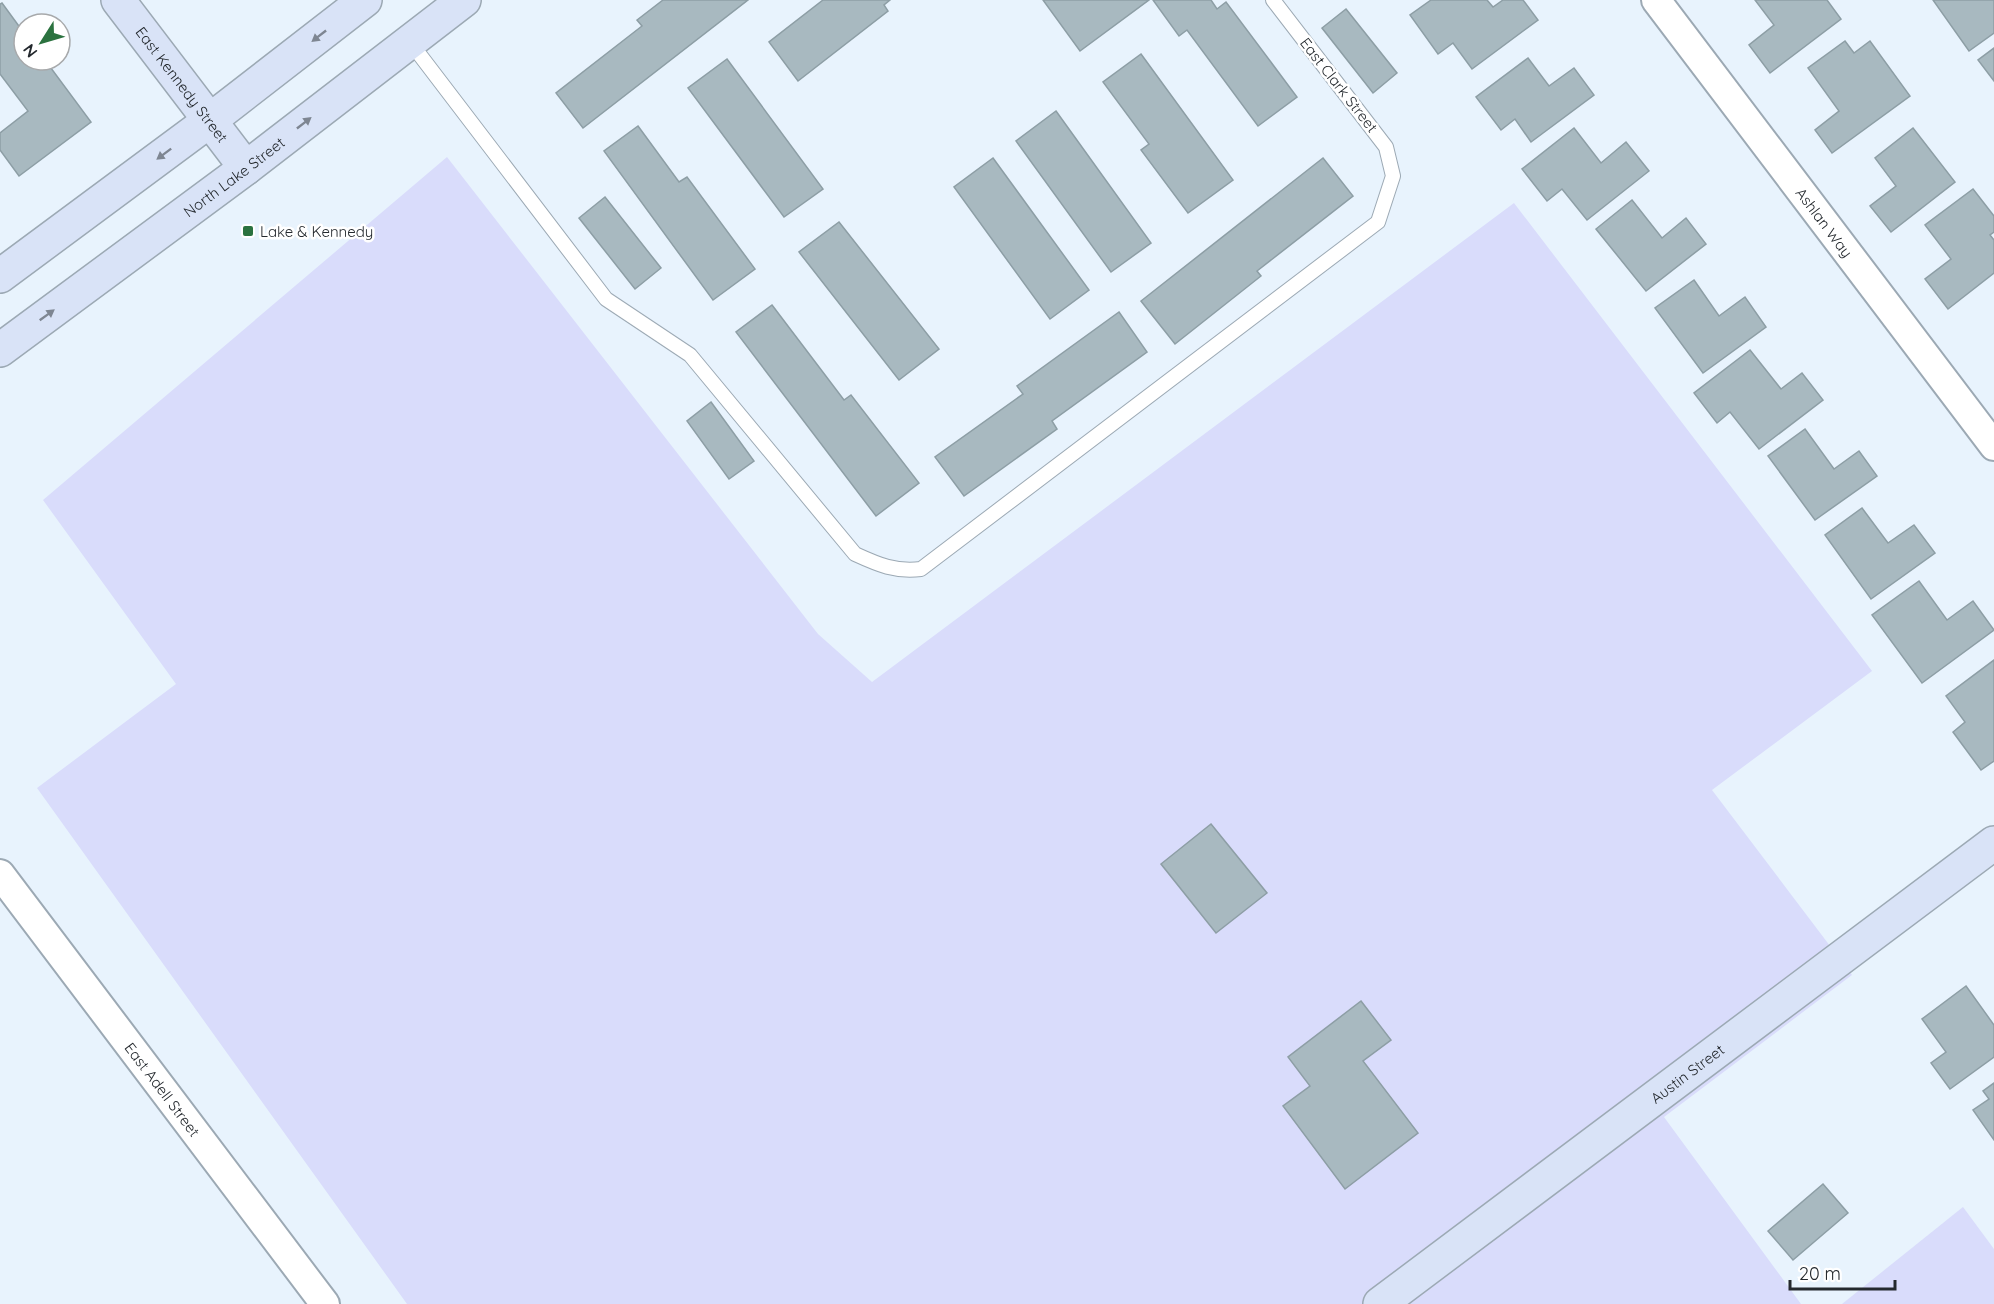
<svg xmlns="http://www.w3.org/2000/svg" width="1994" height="1304" viewBox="0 0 1994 1304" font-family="Quicksand,sans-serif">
	<rect width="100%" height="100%" fill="#e8f3fd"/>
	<!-- green -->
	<g fill="#d9dcfb">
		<path d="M447,157L818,634L872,682L1514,203L1872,671L1712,790L1852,975L1664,1117L1801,1304H407L37,788L176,684L43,500Z"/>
		<path d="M1963,1207L1994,1249V1304H1842Z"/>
	</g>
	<!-- building -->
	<g fill="#a8b9c0" stroke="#8d9ea5" stroke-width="1.5">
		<path d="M663,0H748L583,128L556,93L642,26L637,20Z"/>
		<path d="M823,0H890L884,5L888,11L798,81L769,42Z"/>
		<path d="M1043,0H1149L1080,51Z"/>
		<path d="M1153,0H1211L1217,9L1226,2L1297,97L1258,126L1187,30L1179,36Z"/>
		<path d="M1431,0H1487L1493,7L1503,0H1523L1538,20L1472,69L1453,43L1438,54L1410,15Z"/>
		<path d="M1755,0H1827L1841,19L1770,73L1749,45L1774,25Z"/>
		<path d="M1933,0H1994V33L1969,51Z"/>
		<path d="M2,3L24,33V60H45L91,122L19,176L0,150V133L28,111L0,74V4Z"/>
		<path d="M1346,9L1397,73L1373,93L1322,28Z"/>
		<path d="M1845,41L1854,53L1870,41L1910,96L1832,153L1815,130L1839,111L1808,68Z"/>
		<path d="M1994,48V81L1978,60Z"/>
		<path d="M1141,54L1233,180L1188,213L1141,150L1149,144L1103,82Z"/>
		<path d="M1528,58L1549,86L1574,68L1594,95L1531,142L1515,119L1501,130L1476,97Z"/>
		<path d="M727,59L823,189L784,217L688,88Z"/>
		<path d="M1056,111L1151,243L1111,272L1016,141Z"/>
		<path d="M638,126L679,182L687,177L755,269L713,300L604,151Z"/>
		<path d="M1574,128L1601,163L1626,142L1649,171L1587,220L1562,189L1547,201L1522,169Z"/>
		<path d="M1913,128L1955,182L1891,232L1870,206L1896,186L1875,158Z"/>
		<path d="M993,158L1089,290L1050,319L954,187Z"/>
		<path d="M1323,158L1353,196L1257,271L1261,276L1175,344L1141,301Z"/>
		<path d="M1973,189L1994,216V232L1990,235L1994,240V273L1948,309L1925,279L1951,259L1925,225Z"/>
		<path d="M605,197L661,268L635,289L579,218Z"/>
		<path d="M1632,200L1662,238L1686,218L1706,244L1646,291L1596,229Z"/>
		<path d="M839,222L939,349L899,380L799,252Z"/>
		<path d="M1694,280L1719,316L1745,297L1766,327L1703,373L1655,308Z"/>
		<path d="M772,305L844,400L851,395L919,483L876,516L736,332Z"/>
		<path d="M1119,312L1147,352L1052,421L1057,429L964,496L935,457L1023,394L1017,386Z"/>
		<path d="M1750,350L1781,389L1802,373L1823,400L1759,449L1730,412L1717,423L1694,393Z"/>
		<path d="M711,402L754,461L729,479L687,421Z"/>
		<path d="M1805,429L1834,469L1859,451L1877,476L1815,520L1768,456Z"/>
		<path d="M1862,508L1888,543L1914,525L1935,553L1871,599L1825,535Z"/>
		<path d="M1919,581L1947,620L1973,601L1994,630L1922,683L1872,615Z"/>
		<path d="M1994,660V761L1981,770L1953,732L1965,722L1946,696Z"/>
		<path d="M1211,824L1267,893L1216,933L1161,864Z"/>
		<path d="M1966,986L1994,1025V1057L1950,1089L1931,1063L1946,1052L1922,1019Z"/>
		<path d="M1361,1001L1391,1040L1363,1061L1418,1133L1345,1189L1283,1106L1310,1086L1288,1057Z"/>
		<path d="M1994,1083V1140L1973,1110L1989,1099L1983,1091Z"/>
		<path d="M1823,1184L1848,1213L1793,1260L1768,1231Z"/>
	</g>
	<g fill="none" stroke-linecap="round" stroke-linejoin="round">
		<!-- lane casing -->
		<g stroke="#9ca9b4" stroke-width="16">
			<path id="lane" d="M410,42L606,299L690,355L855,554C879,565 895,572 921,569L1378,222L1393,176L1386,147L1273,0"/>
		</g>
		<!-- street casing -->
		<g stroke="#9ca9b4" stroke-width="32">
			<g id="street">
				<path id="s1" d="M1656,0L1994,446"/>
				<path id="s2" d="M0,874L325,1304"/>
			</g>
		</g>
		<!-- secondary casing -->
		<g stroke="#9ca9b4" stroke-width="36">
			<g id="secondary">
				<path id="s3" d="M118,0L246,168"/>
				<path d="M0,276L209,121L365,0"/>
				<path id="s4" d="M0,350L246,168L464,0"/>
				<path id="s5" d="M1380,1304L1994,843"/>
			</g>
		</g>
		<!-- lane -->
		<use href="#lane" stroke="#fff" stroke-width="14"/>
		<!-- street -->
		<use href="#street" stroke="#fff" stroke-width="28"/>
		<!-- secondary -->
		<use href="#secondary" stroke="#d9e3f7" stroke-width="33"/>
	</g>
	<!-- one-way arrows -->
	<defs><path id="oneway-solid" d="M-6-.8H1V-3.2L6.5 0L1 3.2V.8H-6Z" transform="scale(1.5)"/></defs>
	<g fill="#7e8692">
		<use href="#oneway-solid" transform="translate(319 36) rotate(142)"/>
		<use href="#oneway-solid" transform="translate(304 123) rotate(-38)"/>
		<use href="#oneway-solid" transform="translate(164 154) rotate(143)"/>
		<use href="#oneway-solid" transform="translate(47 315) rotate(-36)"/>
	</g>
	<!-- markers -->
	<rect fill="#2b723f" stroke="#fff" stroke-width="2" x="242" y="225" width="12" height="12" rx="3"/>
	<g text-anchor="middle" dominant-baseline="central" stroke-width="5" stroke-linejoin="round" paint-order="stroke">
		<!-- street labels -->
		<g font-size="15" fill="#24292e" stroke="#fff">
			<text stroke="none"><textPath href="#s3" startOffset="106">East Kennedy Street</textPath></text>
			<text transform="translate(1339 85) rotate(52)">East Clark Street</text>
			<text stroke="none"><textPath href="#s4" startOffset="291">North Lake Street</textPath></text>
			<text stroke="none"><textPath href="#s1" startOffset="279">Ashlan Way</textPath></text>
			<text stroke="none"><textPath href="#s5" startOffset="384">Austin Street</textPath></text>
			<text stroke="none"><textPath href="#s2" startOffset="270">East Adell Street</textPath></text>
		</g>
		<!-- poi labels -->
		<g font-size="15" fill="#24292e" stroke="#fff" text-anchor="start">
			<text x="260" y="231">Lake &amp; Kennedy</text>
		</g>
	</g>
	<!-- north arrow -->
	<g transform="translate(42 42) rotate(233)"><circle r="28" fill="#ffffff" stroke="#a7a9ab" stroke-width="1.5"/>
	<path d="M0-4.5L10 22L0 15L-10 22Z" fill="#2b723f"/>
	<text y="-9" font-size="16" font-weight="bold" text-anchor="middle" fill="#24292e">N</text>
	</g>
	<!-- scale -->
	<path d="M1790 1280v9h105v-9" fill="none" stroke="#24292e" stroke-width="3"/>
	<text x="1799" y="1280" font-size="18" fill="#24292e" stroke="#ffffff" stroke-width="4.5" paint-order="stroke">20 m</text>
</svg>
